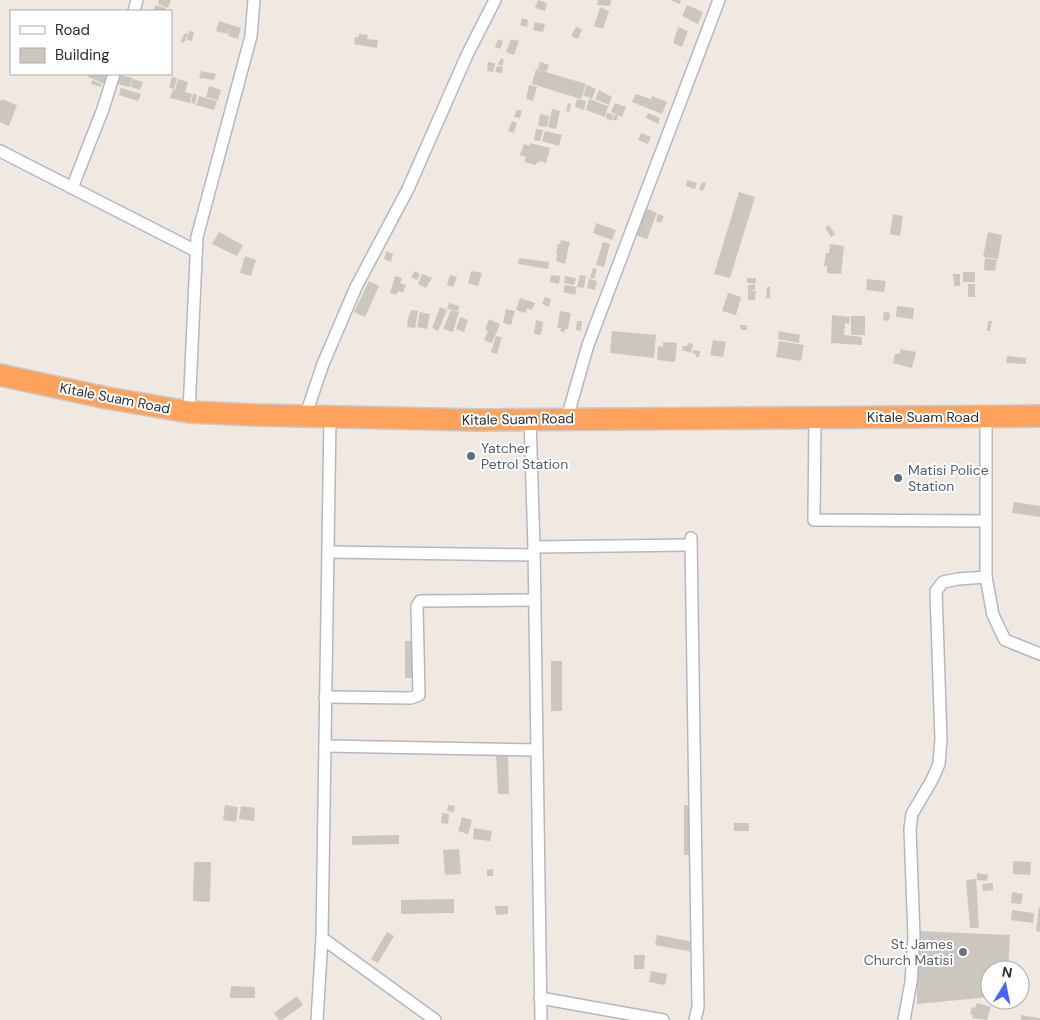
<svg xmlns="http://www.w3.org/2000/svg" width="1040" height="1020" viewBox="0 0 1040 1020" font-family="'DM Sans',sans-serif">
	<rect width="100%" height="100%" fill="#efe9e1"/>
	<!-- building -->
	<g fill="#cbc7bf">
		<path d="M159,0H171L168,8L158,4Z"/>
		<path d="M538,0L547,3L545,11L535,8Z"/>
		<path d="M598,0H611L610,6L597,5Z"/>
		<path d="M670,0H681L680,4Z"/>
		<path d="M155,5L166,8L165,11H154Z"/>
		<path d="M687,5L703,12L698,24L682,16Z"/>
		<path d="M600,7L609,11L603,29L594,26Z"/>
		<path d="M522,18L528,20L527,27L520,25Z"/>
		<path d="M219,21L241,28L238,39L228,36L231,28L228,34L216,31Z"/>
		<path d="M535,22L545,24L543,32L533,30Z"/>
		<path d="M576,27L582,29L578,39L571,36Z"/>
		<path d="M678,27L688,31L682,47L673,43Z"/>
		<path d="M189,31L194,32L192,41L187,40Z"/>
		<path d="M185,33L188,34L184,43L180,42Z"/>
		<path d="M359,34L368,35L367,39L378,40L377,48L354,44L355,37H358Z"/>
		<path d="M498,39L503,41L500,49L495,47Z"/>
		<path d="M511,39L519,41L514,55L506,52Z"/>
		<path d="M501,58L504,60L502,66L498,64Z"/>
		<path d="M488,62L495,63L493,72L487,71Z"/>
		<path d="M540,62L549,65L546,72L538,69Z"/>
		<path d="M497,66L503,67L502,73L495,72Z"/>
		<path d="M536,69L586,84L581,99L532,84Z"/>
		<path d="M201,71L216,74L214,80L199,78Z"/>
		<path d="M89,74H100L108,76L105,84L88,77Z"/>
		<path d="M120,75L133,78L130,87L117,84Z"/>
		<path d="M172,77L177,78L174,89L169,87Z"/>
		<path d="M133,79L143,82L140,90L131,87Z"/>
		<path d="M178,79L188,82L185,92L192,94L190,103L170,98L173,89L175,90Z"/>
		<path d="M92,80L102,84L101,87L91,84Z"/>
		<path d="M529,85L537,87L533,101L526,99Z"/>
		<path d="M587,85L596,89L592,99L583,95Z"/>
		<path d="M209,86L221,90L218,100L206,97Z"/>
		<path d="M121,88L141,94L138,101L119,95Z"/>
		<path d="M599,90L612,97L609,105L595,99Z"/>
		<path d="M193,94L197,95L195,104L191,103Z"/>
		<path d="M636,94L651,99L652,96L667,102L662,114L632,102Z"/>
		<path d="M199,96L217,101L214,110L196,105Z"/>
		<path d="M2,99L17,105L9,126L0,122V100L2,101Z"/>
		<path d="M577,99L586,101L584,110L575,107Z"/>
		<path d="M589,99L608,106L605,117L586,110Z"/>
		<path d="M568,103L571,104L569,112L566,111Z"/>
		<path d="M615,103L626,107L622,117L611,112Z"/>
		<path d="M552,109L560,111L556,129L548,127Z"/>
		<path d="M517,110L522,111L520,118L514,117Z"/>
		<path d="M607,113L613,114L612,120L606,119Z"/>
		<path d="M648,113L660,118L658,124L646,118Z"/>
		<path d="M540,114L549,116L547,127L538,126Z"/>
		<path d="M614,115H618L617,121L613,120Z"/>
		<path d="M512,121L517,123L514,133L508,131Z"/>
		<path d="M536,129L543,130L540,141L534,140Z"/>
		<path d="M545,131L562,135L559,146L542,141Z"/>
		<path d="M641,133L651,137L648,144L638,140Z"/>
		<path d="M530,143L550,148L546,163L540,161L539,163L537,162L536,165L524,162L526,157L520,155L524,144L529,146Z"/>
		<path d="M687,180L697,183L695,189L686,186Z"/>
		<path d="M702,182L706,183L703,191L699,190Z"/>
		<path d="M739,192L755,197L730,278L714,274Z"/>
		<path d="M643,207L657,213L647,239L633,234Z"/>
		<path d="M658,214L664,216L661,223L656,221Z"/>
		<path d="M893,214L903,216L900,236L890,234Z"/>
		<path d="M596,223L616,230L612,240L593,233Z"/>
		<path d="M829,225L835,234L831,237L825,228Z"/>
		<path d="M219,232L243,245L237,256L212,244Z"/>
		<path d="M988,232L1002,235L998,259L983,257Z"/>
		<path d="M561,240L570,242L565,264L556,261L557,255L556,254L558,244H560Z"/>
		<path d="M603,242L610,244L604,267L596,265Z"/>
		<path d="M830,244L844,246L841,274L827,273V266H824L826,253H829Z"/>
		<path d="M386,251L393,254L391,262L384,259Z"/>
		<path d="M245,256L256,260L251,276L240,273Z"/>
		<path d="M519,258L549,262L548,269L518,264Z"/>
		<path d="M985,258L997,260L995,271L984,270Z"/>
		<path d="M593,268L597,269L594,279L590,278Z"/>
		<path d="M415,271L420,274L417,280L411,277Z"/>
		<path d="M471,271L482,273L478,286L468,283Z"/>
		<rect x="963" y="272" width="12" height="10"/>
		<path d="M422,274L432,278L426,288L418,284Z"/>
		<path d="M953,274H960V286H954Z"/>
		<path d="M450,275L457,277L453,287L447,285Z"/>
		<path d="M551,275L560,276L559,284L550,282Z"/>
		<path d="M580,275L586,276L584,288L577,287Z"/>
		<path d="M395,276L402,278L400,283L406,285L403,293L398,291L396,295L390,293Z"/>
		<path d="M565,276L576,278L574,285L564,283Z"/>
		<rect x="747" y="278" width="9" height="5"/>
		<path d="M589,279L597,281L595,290L587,288Z"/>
		<path d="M867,279L886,281L884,292L866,290Z"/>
		<path d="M369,281L379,286L365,317L354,312Z"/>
		<path d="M755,284V290H748V285Z"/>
		<rect x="968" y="284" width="7" height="13"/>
		<path d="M565,285L577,287L575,295L563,292Z"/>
		<path d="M767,287H770V298H766Z"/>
		<path d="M748,290L756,291L755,300H748Z"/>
		<path d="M728,293L741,297L736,315L722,311Z"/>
		<path d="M545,297L551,299L549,307L542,304Z"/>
		<path d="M520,298L535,303L532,310L527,308L526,313L516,310Z"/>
		<path d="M449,303L459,306L458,311L447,309Z"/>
		<path d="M897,306L914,308L913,319L896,317Z"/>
		<path d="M440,307L447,310L438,331L432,328Z"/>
		<path d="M506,309L515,311L511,325L503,323Z"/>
		<path d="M411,310L418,311L415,328L407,327L408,322H407Z"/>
		<path d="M451,310L459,312L453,332L443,329Z"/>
		<path d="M560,311L571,313L568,329H565V332L560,331L561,328H557Z"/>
		<path d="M420,312L430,314L427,329L417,327Z"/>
		<path d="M884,312L890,313L889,321L883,320Z"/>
		<path d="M832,315L850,317L849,324L845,323L844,335L862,337V345L831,343Z"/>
		<rect x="851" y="316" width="14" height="19"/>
		<path d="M460,317L468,320L464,332L456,329Z"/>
		<path d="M489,319L500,324L492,343L484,340L488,331L485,330Z"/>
		<path d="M536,320L543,322L541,335L534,334Z"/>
		<path d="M577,321H582L581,331L576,330Z"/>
		<path d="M988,321H992L990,331H987Z"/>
		<path d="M740,325H747V330H741Z"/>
		<path d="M612,331L656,335L654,358L610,353Z"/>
		<path d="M779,331L800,335L799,343L778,339Z"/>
		<path d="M496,336L502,337L497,354L491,352Z"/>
		<path d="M713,340L726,342L723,357L710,355Z"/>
		<path d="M779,341L804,345L801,361L776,357Z"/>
		<path d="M663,342L677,343L675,362L657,360L658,346L663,347Z"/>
		<path d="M688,343L693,344L691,353L682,350L683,346H687Z"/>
		<path d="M901,349L916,352L912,368L893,363L895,354H899Z"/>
		<path d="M693,350L700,351L699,357H696V354H693Z"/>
		<path d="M1007,356L1026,358V364L1006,363Z"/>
		<path d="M1014,502L1040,506V517L1012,513Z"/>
		<rect x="405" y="641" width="9" height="37"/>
		<rect x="551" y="661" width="11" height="50"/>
		<path d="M496,754H508L509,794H498Z"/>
		<path d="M225,805L238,807L236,822L223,820Z"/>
		<path d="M448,805L455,806L454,812L447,811Z"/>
		<path d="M684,805H692L693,855H684Z"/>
		<path d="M241,806L255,808L254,821L239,819Z"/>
		<path d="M442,813L449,814L448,824L441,823Z"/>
		<path d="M462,817L472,820L468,834L458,831Z"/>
		<rect x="734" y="823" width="15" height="8"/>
		<path d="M474,828L492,831L490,841L473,839Z"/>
		<path d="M399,835V844L352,845V836Z"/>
		<path d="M459,849L461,874L445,875L443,850Z"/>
		<path d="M1013,861L1031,862L1030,875L1013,874Z"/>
		<path d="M194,862H211L210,902L193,901Z"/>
		<path d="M493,869V876H487V870Z"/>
		<path d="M977,873L988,875L987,881L977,880Z"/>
		<path d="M976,879L979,928H970L966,880Z"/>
		<path d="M993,883V890L983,891L982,884Z"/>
		<path d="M1012,892L1023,894L1021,904L1011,903Z"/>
		<path d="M454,899V913L401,914V900Z"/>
		<path d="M495,906H508V914L496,915Z"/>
		<path d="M1039,907H1040V932L1036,931Z"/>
		<path d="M1012,910L1034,913L1033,923L1011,920Z"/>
		<path d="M917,931L1010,935L1008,970H990V997L917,1004Z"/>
		<path d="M387,932L394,936L378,963L371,959Z"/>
		<path d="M657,935L694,942L693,952L655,945Z"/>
		<path d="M634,955H645L644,969H634Z"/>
		<path d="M651,971L667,974L665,985L649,982Z"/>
		<path d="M231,986L255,987V998H230Z"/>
		<path d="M297,996L303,1005L282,1020H279L274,1013Z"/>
		<path d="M977,1003L991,1007L987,1020L972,1018L973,1015L970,1014L972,1007L975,1008Z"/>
		<path d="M1021,1015L1040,1018V1020H1021Z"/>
	</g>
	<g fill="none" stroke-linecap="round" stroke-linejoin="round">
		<!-- street casing -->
		<g stroke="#b4b7c1" stroke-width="14">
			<g id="street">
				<path d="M134,11L137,0"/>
				<path d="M0,151L196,251"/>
				<path d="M72,188L103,109L114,74"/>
				<path d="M189,412L197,237L251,36L254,0"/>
				<path d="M305,417L323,364L356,287L408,189L467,55L495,0"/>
				<path d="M815,417L814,520L986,521"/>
				<path d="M567,418L588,345L719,0"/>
				<path d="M530,419L534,547L541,1020"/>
				<path d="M691,538L698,1007L695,1020"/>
				<path d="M534,547L691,545"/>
				<path d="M328,552L534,555"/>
				<path d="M986,577L993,615L1005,640L1040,654"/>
				<path d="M325,697L411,698L419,695L417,606L420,601L535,600"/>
				<path d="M325,746L537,750"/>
				<path d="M322,938L435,1020"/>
				<path d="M540,998L663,1020"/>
				<path d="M317,1020L322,938L330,417"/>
				<path d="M904,1020L911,982L914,936L910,829L912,814L932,780L939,764L941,739L936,591L943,582L958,579L986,577V417"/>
			</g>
		</g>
		<!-- highway casing -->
		<g stroke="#c9c9c9" stroke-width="24">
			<path id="highway" d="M0,375L107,398L189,412L256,415L477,420L1040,416"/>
		</g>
		<!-- street -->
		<use href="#street" stroke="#fff" stroke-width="11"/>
		<!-- highway -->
		<use href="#highway" stroke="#ffa35c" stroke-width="21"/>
	</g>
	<!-- markers -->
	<g fill="#5c6f8a" stroke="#fff" stroke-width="2">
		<circle cx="471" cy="456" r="5"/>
		<circle cx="898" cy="478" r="5"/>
	</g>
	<circle fill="#6b7280" stroke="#fff" stroke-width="2" cx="963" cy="952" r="5"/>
	<g text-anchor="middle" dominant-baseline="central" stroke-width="4" stroke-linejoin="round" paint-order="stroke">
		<!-- street labels -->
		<g font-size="14" fill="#2e2e2e" stroke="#fff">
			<text transform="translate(115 398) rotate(11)">Kitale Suam Road</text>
			<text x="923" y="417">Kitale Suam Road</text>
			<text transform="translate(518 419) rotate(-1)">Kitale Suam Road</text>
		</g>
		<!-- service labels -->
		<g font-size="14" fill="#4e5e75" stroke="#fff" text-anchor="start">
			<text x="481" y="448">Yatcher<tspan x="481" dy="16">Petrol Station</tspan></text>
			<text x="908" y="470">Matisi Police<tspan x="908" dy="16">Station</tspan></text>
		</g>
		<!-- worship labels -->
		<g font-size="14" fill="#5b616d" stroke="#fff" text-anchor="end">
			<text x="953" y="944">St. James<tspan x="953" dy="16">Church Matisi</tspan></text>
		</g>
	</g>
	<!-- legend -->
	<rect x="10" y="10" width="162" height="65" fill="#ffffff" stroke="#ababab"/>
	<rect x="20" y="26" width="25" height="8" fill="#ffffff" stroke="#ababab"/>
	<text x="55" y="35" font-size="15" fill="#2e2e2e">Road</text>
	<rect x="20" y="48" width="25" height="15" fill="#cbc7bf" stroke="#ababab"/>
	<text x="55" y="60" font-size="15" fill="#2e2e2e">Building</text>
	<!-- north arrow -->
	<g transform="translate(1005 985) rotate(10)"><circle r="24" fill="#ffffff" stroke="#ababab"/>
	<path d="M0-4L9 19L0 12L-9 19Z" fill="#4264fb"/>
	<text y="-8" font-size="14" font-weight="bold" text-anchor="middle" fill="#2e2e2e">N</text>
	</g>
</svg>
